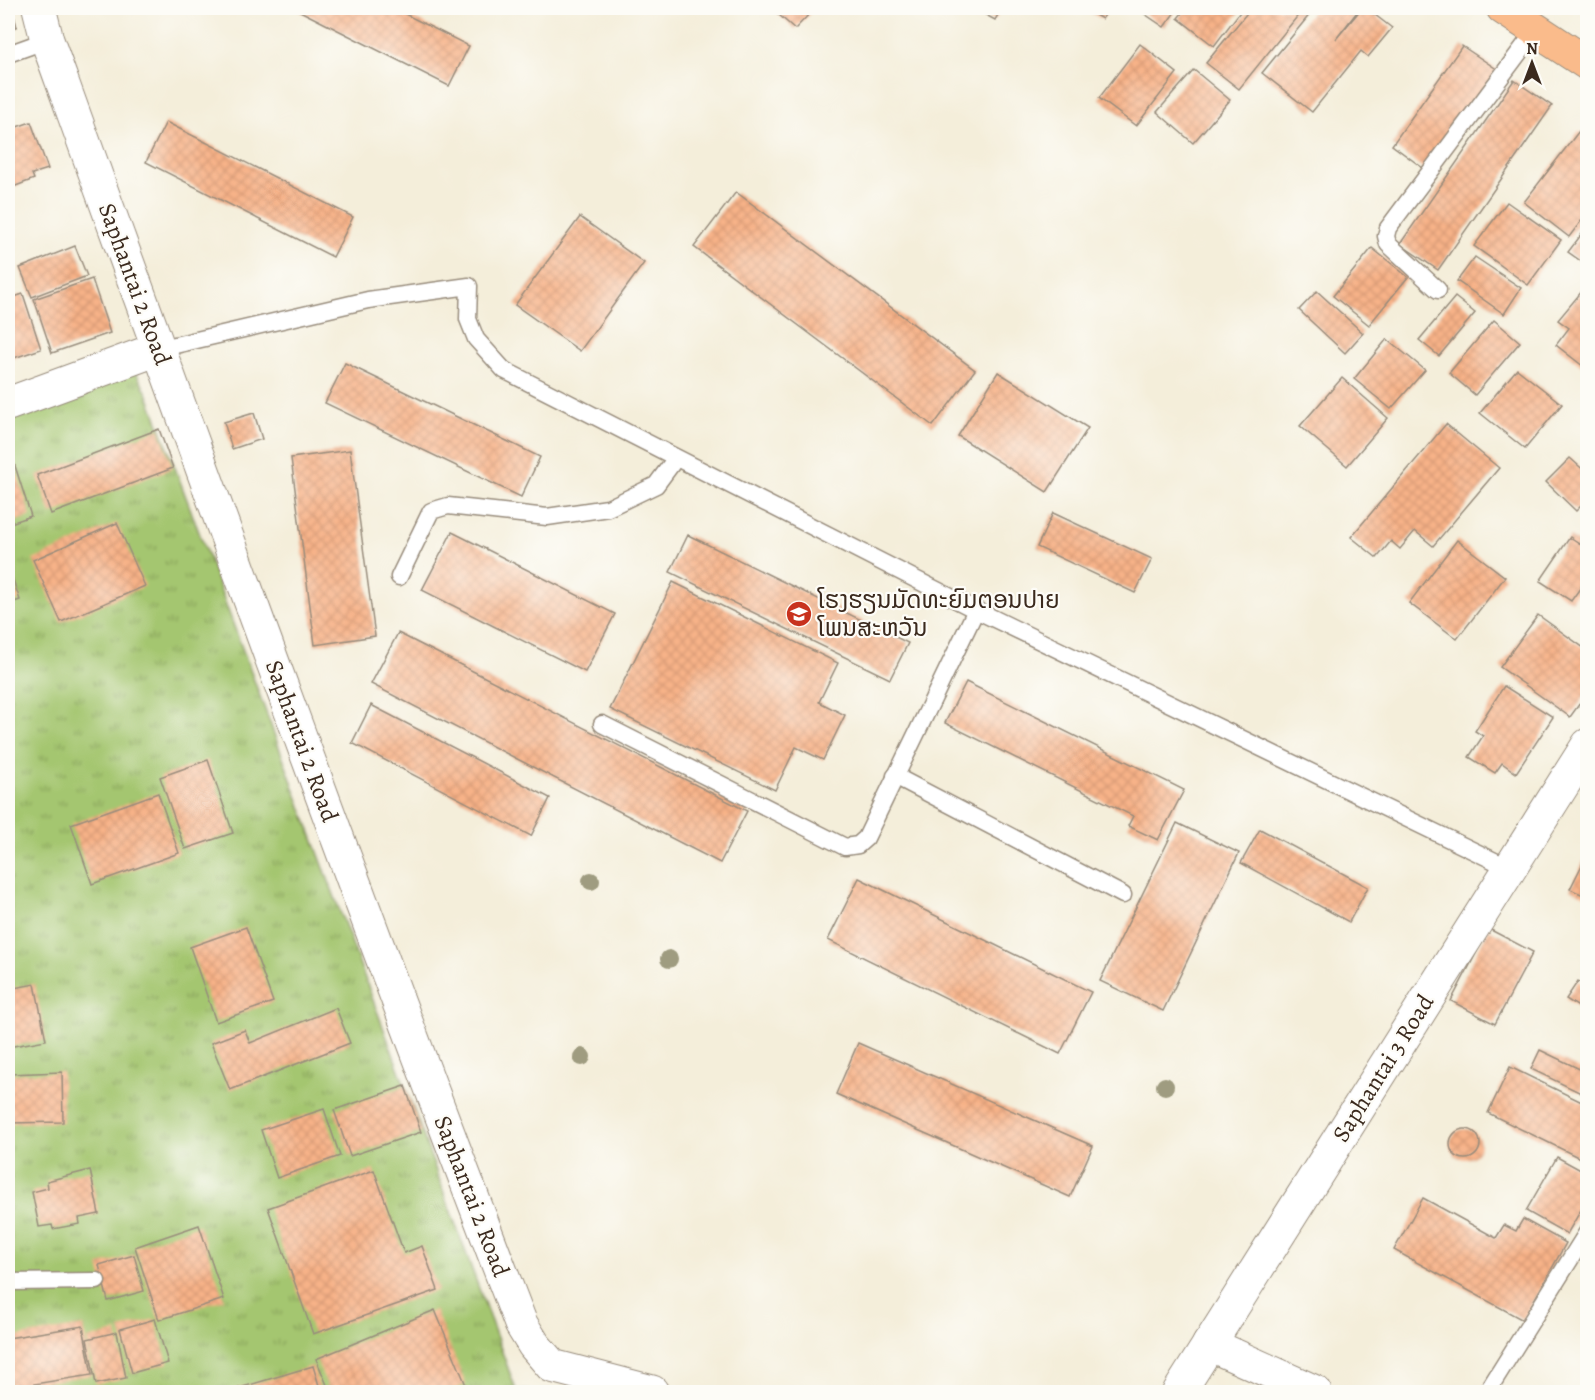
<svg xmlns="http://www.w3.org/2000/svg" width="1595" height="1400" viewBox="0 0 1595 1400" font-family="Alegreya,'Noto Sans Lao',serif">
	<defs>
		<pattern id="grass-tufts" width="24" height="20" patternUnits="userSpaceOnUse" patternTransform="scale(1.5)"><rect width="24" height="20" fill="#a4c66f"/><path d="M3 7l-1-3M5 7V3M7 7l1-3M15 17l-1-3M17 17v-4M19 17l1-3" fill="none" stroke="#87a15b"/></pattern>
		<pattern id="building-cross-hatch" width="8" height="8" patternUnits="userSpaceOnUse" patternTransform="scale(1.5)"><rect width="8" height="8" fill="#f7b288"/><path d="M0 0l8 8M0 8l8-8" fill="none" stroke="#d59975"/></pattern>
	</defs>
	<rect width="100%" height="100%" fill="#fdfcf7"/>
	<filter id="ink" filterUnits="userSpaceOnUse"><feTurbulence type="fractalNoise" baseFrequency=".0167" numOctaves="2"/><feDisplacementMap in="SourceGraphic" scale="12" xChannelSelector="R" yChannelSelector="G"/><feConvolveMatrix kernelMatrix="1 2 1 2 8 2 1 2 1" color-interpolation-filters="sRGB"/></filter>
	<filter id="wash" filterUnits="userSpaceOnUse"><feTurbulence type="fractalNoise" baseFrequency=".008" numOctaves="4" result="noise"/><feDisplacementMap in="SourceGraphic" scale="24" xChannelSelector="R" yChannelSelector="G"/><feGaussianBlur stdDeviation="1.35" result="paint"/><feColorMatrix in="noise" values="0 0 0 0 0 0 0 0 0 0 0 0 0 0 0 0 0 1.4 0 .05"/><feComposite in="paint" operator="in"/></filter>
	<g filter="url(#wash)">
		<rect width="100%" height="100%" fill="#f4eeda"/>
		<!-- grass -->
		<path fill="url(#grass-tufts)" stroke="#707846" stroke-width="1.5" d="M134,369L148,395L405,1086L516,1390L536,1392H8V416Z"/>
		<g id="blocks">
			<!-- building -->
			<g fill="url(#building-cross-hatch)">
				<path d="M8,8H12L17,27L8,29Z"/>
				<path d="M294,8H393L469,46L449,86Z"/>
				<path d="M771,8H815L795,29Z"/>
				<path d="M973,8H1002L995,20Z"/>
				<path d="M1083,8H1110L1102,19Z"/>
				<path d="M1136,8H1178L1164,27Z"/>
				<path d="M1186,8H1243L1214,46L1178,18Z"/>
				<path d="M1251,8H1304L1239,89L1206,63Z"/>
				<path d="M1315,8H1360L1336,39L1362,8H1366L1392,28L1368,57L1361,51L1312,112L1262,73Z"/>
				<path d="M1140,44L1177,73L1136,126L1099,98Z"/>
				<path d="M1462,46L1498,70L1427,171L1392,145Z"/>
				<path d="M1194,70L1230,100L1193,143L1157,112Z"/>
				<path d="M1514,80L1552,106L1438,270L1400,244Z"/>
				<path d="M31,122L48,169L32,174L34,179L8,189V130Z"/>
				<path d="M166,122L353,217L333,257L146,162Z"/>
				<path d="M1579,131L1588,137V212L1569,237L1524,202Z"/>
				<path d="M736,192L975,370L933,426L694,247Z"/>
				<path d="M1507,202L1561,240L1528,285L1474,246Z"/>
				<path d="M580,217L644,263L580,351L515,305Z"/>
				<path d="M1588,226V266L1568,252Z"/>
				<path d="M75,246L87,276L32,297L20,268Z"/>
				<path d="M1372,248L1408,277L1369,325L1333,296Z"/>
				<path d="M1475,257L1521,288L1504,314L1457,281Z"/>
				<path d="M92,279L110,333L52,353L34,299Z"/>
				<path d="M1588,284V370L1556,345L1569,328L1558,320Z"/>
				<path d="M1317,291L1363,333L1345,353L1299,310Z"/>
				<path d="M23,294L41,349L8,360V299Z"/>
				<path d="M1455,297L1475,313L1439,356L1419,340Z"/>
				<path d="M1494,320L1520,342L1475,395L1449,373Z"/>
				<path d="M1387,339L1425,370L1391,409L1354,379Z"/>
				<path d="M345,363L540,457L521,497L325,403Z"/>
				<path d="M1517,369L1562,404L1525,449L1480,413Z"/>
				<path d="M998,372L1088,428L1047,492L958,436Z"/>
				<path d="M1342,378L1388,418L1347,466L1300,426Z"/>
				<path d="M254,413L262,439L232,449L224,422Z"/>
				<path d="M1446,424L1499,468L1433,546L1415,531L1400,549L1391,541L1377,558L1351,537Z"/>
				<path d="M159,429L173,468L51,514L37,475Z"/>
				<path d="M8,444L31,516L8,524Z"/>
				<path d="M350,450L375,636L315,645L291,458Z"/>
				<path d="M1570,458L1588,474V499L1576,511L1546,482Z"/>
				<path d="M1053,513L1152,559L1135,593L1037,547Z"/>
				<path d="M117,523L145,586L61,622L33,560Z"/>
				<path d="M452,532L615,614L585,672L422,590Z"/>
				<path d="M688,535L908,643L890,679L670,572Z"/>
				<path d="M1570,537L1588,549V577L1571,601L1540,581Z"/>
				<path d="M1457,540L1505,577L1457,639L1409,603Z"/>
				<path d="M8,565L20,600L8,604Z"/>
				<path d="M673,582L838,663L819,702L845,715L823,760L796,747L775,790L610,709Z"/>
				<path d="M1538,615L1588,651V692L1570,717L1500,667Z"/>
				<path d="M398,633L747,811L720,863L371,684Z"/>
				<path d="M966,682L1184,790L1158,840L1128,826L1133,816L945,723Z"/>
				<path d="M1504,686L1553,717L1516,773L1502,763L1495,773L1469,757L1483,736L1475,731Z"/>
				<path d="M371,705L550,798L531,836L352,743Z"/>
				<path d="M208,760L233,833L185,849L160,777Z"/>
				<path d="M158,793L179,853L92,884L71,824Z"/>
				<path d="M1177,823L1239,853L1163,1011L1100,981Z"/>
				<path d="M1260,829L1368,887L1349,922L1241,863Z"/>
				<path d="M1588,853V897L1570,889Z"/>
				<path d="M859,878L1091,992L1060,1054L828,940Z"/>
				<path d="M246,927L273,1002L216,1022L190,947Z"/>
				<path d="M1489,929L1533,952L1495,1024L1451,1001Z"/>
				<path d="M1578,981L1588,988V1013L1566,999Z"/>
				<path d="M35,984L46,1040L8,1047V989Z"/>
				<path d="M336,1008L350,1043L230,1090L211,1043L245,1030L250,1043Z"/>
				<path d="M858,1043L1093,1146L1070,1197L836,1094Z"/>
				<path d="M1540,1050L1588,1073V1079L1581,1093L1531,1069Z"/>
				<path d="M1510,1067L1588,1105V1162L1488,1113Z"/>
				<path d="M62,1072L63,1122L8,1123V1074Z"/>
				<path d="M405,1086L421,1132L350,1156L334,1110Z"/>
				<path d="M324,1109L340,1156L277,1178L261,1130Z"/>
				<circle cx="1465" cy="1144" r="15"/>
				<path d="M1557,1157L1588,1174V1198L1567,1234L1526,1211Z"/>
				<path d="M90,1170L99,1214L79,1218L80,1224L53,1229L52,1225L39,1227L32,1192L48,1188L47,1181Z"/>
				<path d="M374,1170L404,1253L422,1246L438,1290L313,1334L268,1208Z"/>
				<path d="M1423,1198L1496,1238L1504,1225L1516,1231L1523,1219L1566,1243L1523,1320L1394,1250Z"/>
				<path d="M199,1225L224,1299L159,1320L135,1247Z"/>
				<path d="M134,1255L144,1291L108,1301L99,1265Z"/>
				<path d="M435,1310L466,1385L447,1392H330L316,1359Z"/>
				<path d="M155,1319L168,1363L132,1373L120,1329Z"/>
				<path d="M83,1326L92,1375L34,1384L36,1392H11L8,1373V1338Z"/>
				<path d="M117,1332L126,1378L96,1384L87,1339Z"/>
				<path d="M313,1366L321,1392H226Z"/>
			</g>
		</g>
	</g>
	<g filter="url(#ink)">
		<use href="#blocks" fill-opacity="0" stroke="#988c7c" stroke-width="1.5"/>
		<g fill="none" stroke-linecap="round" stroke-linejoin="round">
			<!-- lane casing -->
			<g stroke="#988c7c" stroke-width="19">
				<g id="lane">
					<path d="M8,54L47,40"/>
					<path d="M1438,290L1388,244L1386,236L1388,228L1536,30"/>
					<path d="M158,349L368,300L469,286L468,319L476,339L504,370L976,610L1509,868"/>
					<path d="M399,577L431,511L448,506L547,517L608,508L656,485L676,458"/>
					<path d="M602,724L845,847L858,845L866,838L976,610"/>
					<path d="M895,776L1123,895"/>
					<path d="M8,1282L97,1281"/>
					<path d="M1487,1392L1588,1231"/>
				</g>
			</g>
			<!-- street casing -->
			<g stroke="#988c7c" stroke-width="35">
				<g id="street">
					<path d="M39,8L47,40C202,469 357,899 521,1324L534,1345L552,1366L652,1392"/>
					<path d="M8,404L158,349"/>
					<path d="M1209,1344L1315,1392"/>
					<path d="M1179,1392L1588,745"/>
				</g>
			</g>
			<!-- primary casing -->
			<g stroke="#988c7c" stroke-width="35">
				<path id="primary" d="M1503,8L1588,64"/>
			</g>
			<!-- lane -->
			<use href="#lane" stroke="#fff" stroke-width="16"/>
			<!-- street -->
			<use href="#street" stroke="#fff" stroke-width="33"/>
			<!-- primary -->
			<use href="#primary" stroke="#fabb8b" stroke-width="33"/>
		</g>
		<!-- trees -->
		<g fill="#9f9c80">
			<circle cx="591" cy="881" r="9"/>
			<circle cx="669" cy="959" r="9"/>
			<circle cx="582" cy="1057" r="9"/>
			<circle cx="1165" cy="1086" r="9"/>
		</g>
	</g>
	<!-- icons -->
	<defs>
		<g id="school-disc" transform="scale(1.35)"><circle r="9.5" fill="#c8321e" stroke="#fdfcf7"/><path d="M0-5L7-2L0 1L-7-2ZM-4 1L0 2.5L4 1V4Q0 6-4 4Z" fill="#fff"/></g>
	</defs>
	<g fill-rule="evenodd">
		<use href="#school-disc" x="799" y="614"/>
	</g>
	<g text-anchor="middle" dominant-baseline="central" stroke-width="4.5" stroke-linejoin="round" paint-order="stroke">
		<!-- street labels -->
		<g font-size="24" fill="#3b2a1e" stroke="#fdfcf7">
			<text transform="translate(135 284) rotate(70)">Saphantai 2 Road</text>
			<text transform="translate(302 741) rotate(70)">Saphantai 2 Road</text>
			<text transform="translate(1383 1068) rotate(-58)">Saphantai 3 Road</text>
			<text transform="translate(472 1196) rotate(69)">Saphantai 2 Road</text>
		</g>
		<!-- poi labels -->
		<g font-size="24" fill="#3b2a1e" stroke="#fdfcf7" text-anchor="start">
			<text x="818" y="600">ໂຮງຮຽນມັດທະຍົມຕອນປາຍ<tspan x="818" dy="28">ໂພນສະຫວັນ</tspan></text>
		</g>
	</g>
	<!-- margin -->
	<rect width="1595" height="1400" fill="none" stroke="#fdfcf7" stroke-width="30"/>
	<!-- north arrow -->
	<g transform="translate(1532 63)" stroke="#fdfcf7" stroke-width="4.5" paint-order="stroke">
	<path d="M0-4.5L10 22L0 15L-10 22Z" fill="#3b2a1e"/>
	<text y="-9" font-size="16" font-weight="bold" text-anchor="middle" fill="#3b2a1e">N</text>
	</g>
</svg>
